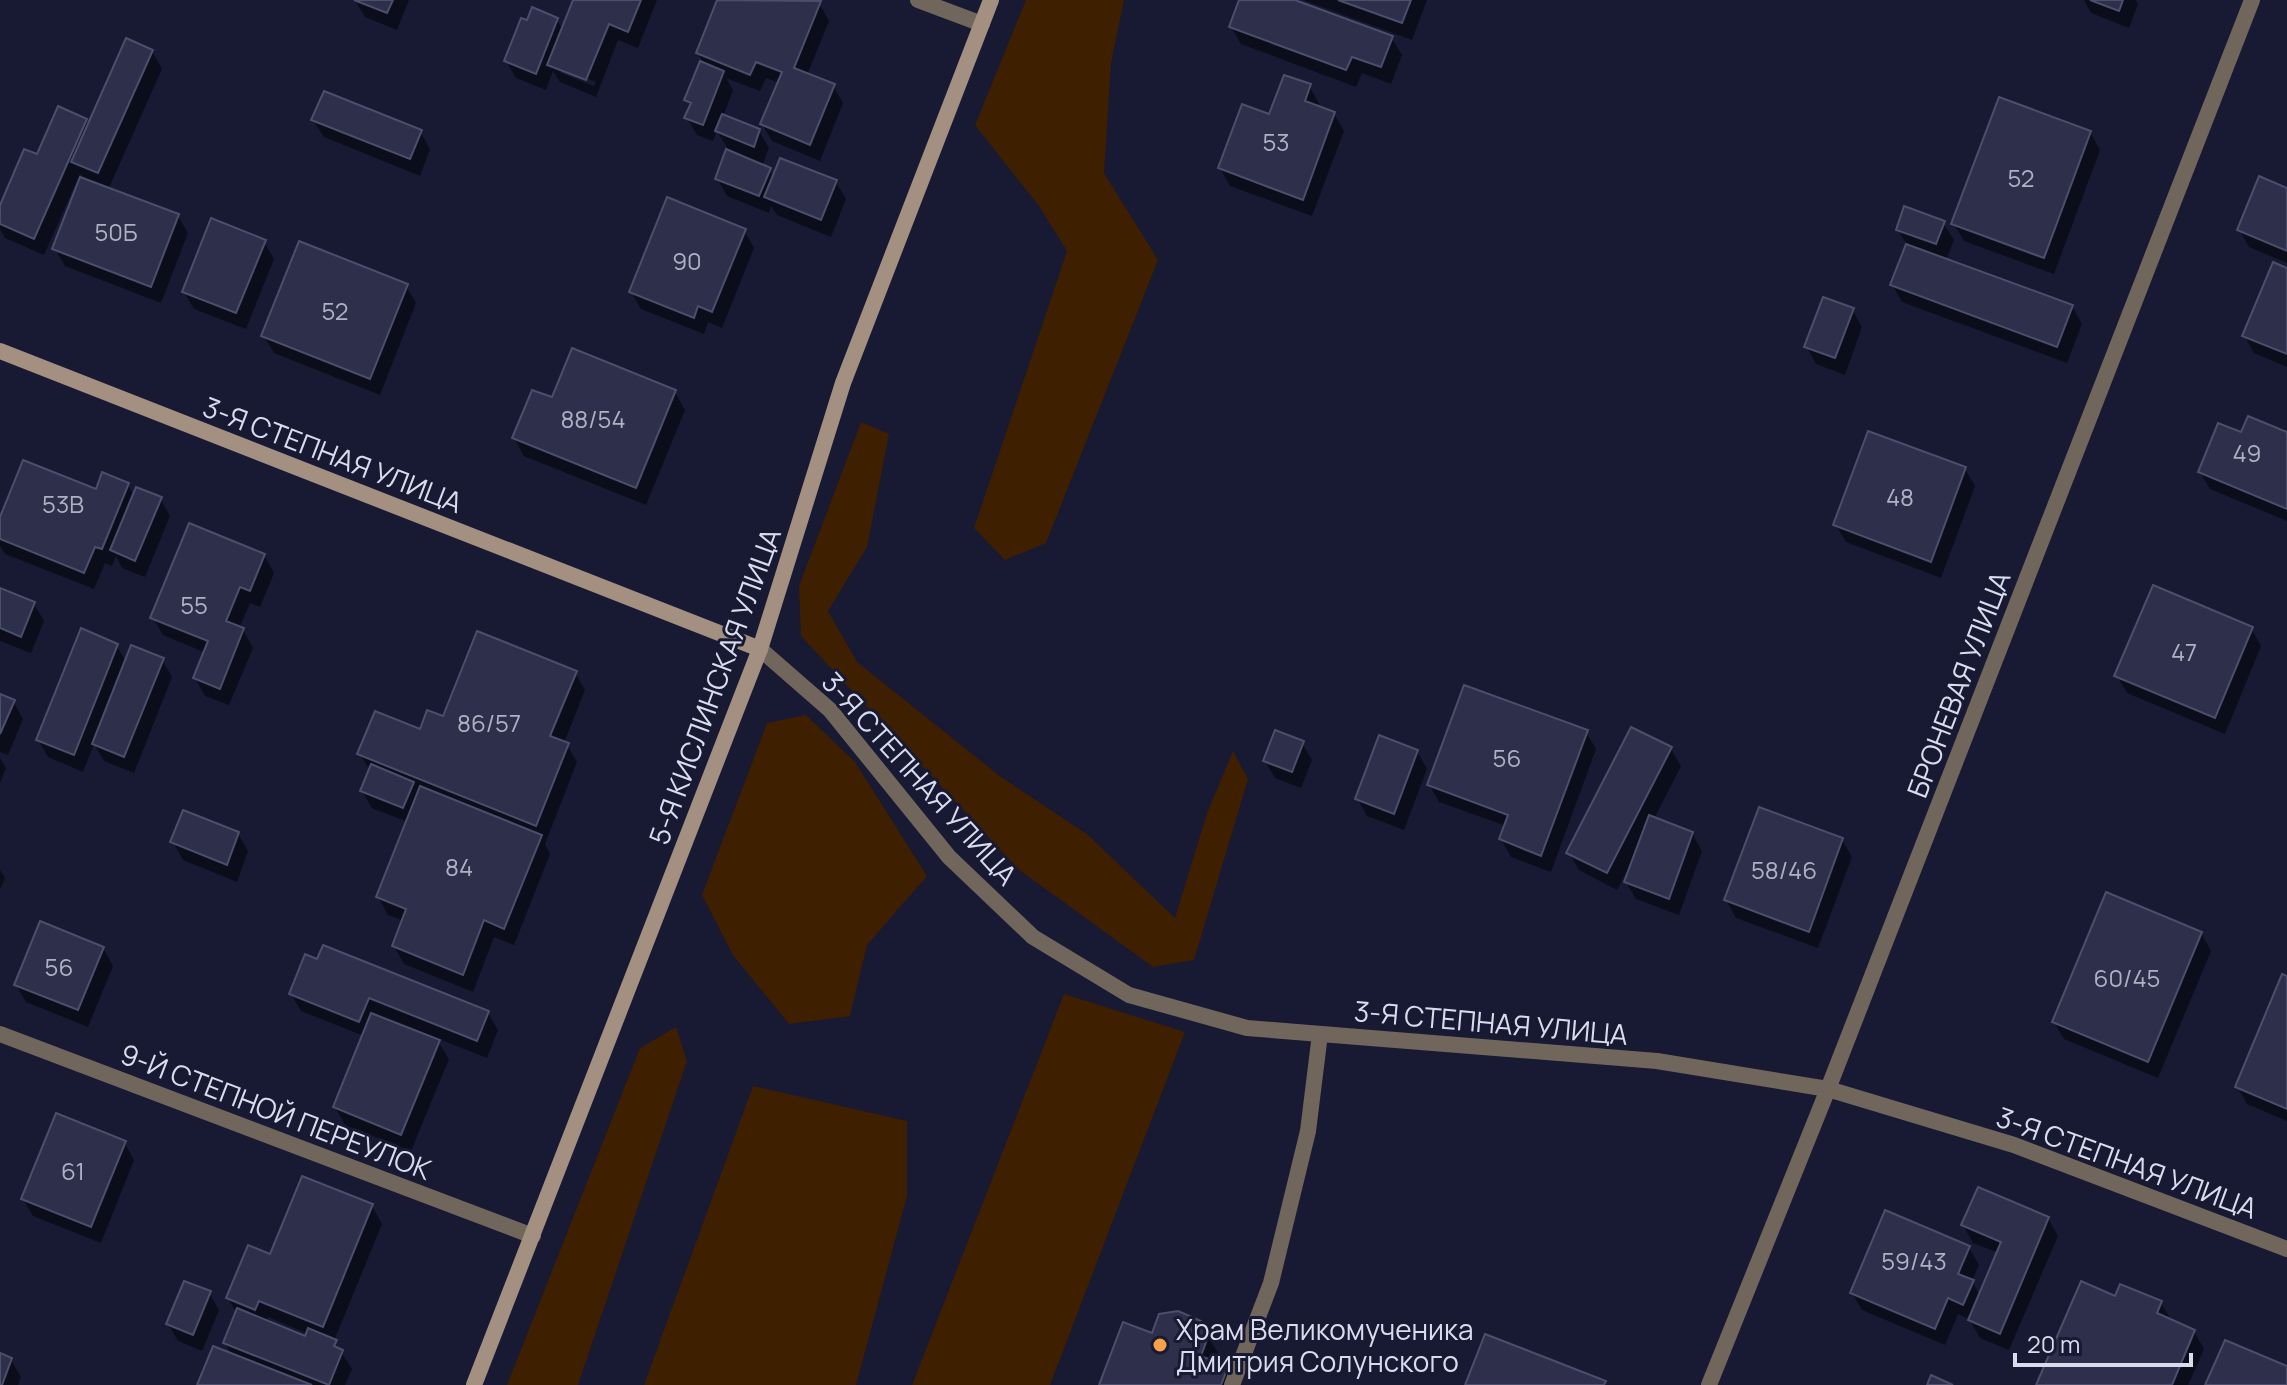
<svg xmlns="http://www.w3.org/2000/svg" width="2287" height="1385" viewBox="0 0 2287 1385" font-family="Manrope,sans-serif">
	<rect width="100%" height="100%" fill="#181932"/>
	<!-- green -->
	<g fill="#3e1f00">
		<path d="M1026,0H1124L1111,63L1104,173L1158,260L1046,543L1005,560L974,528L1067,251L1039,206L975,125Z"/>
		<path d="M861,422L889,434L867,547L828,611L857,662L1001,777L1088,835L1175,918L1207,813L1233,751L1248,779L1194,960L1153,967L1018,869L801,636L799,586Z"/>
		<path d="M806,715L855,762L927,876L867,945L850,1016L789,1024L733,955L702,895L767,723Z"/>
		<path d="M1064,994L1185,1032L1050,1385H912Z"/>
		<path d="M676,1027L687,1061L578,1385H507L640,1048Z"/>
		<path d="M753,1086L907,1121V1196L856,1385H644Z"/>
	</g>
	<!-- shadow -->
	<g fill="#0007" fill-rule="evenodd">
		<path d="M355,0H409L397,30L365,17Z"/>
		<path d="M575,0H657L638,48L618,40L596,97L560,82L553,71L546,90L516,78L506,61L557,20L563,31ZM561,68L596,82L594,86L561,73Z"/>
		<path d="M719,0H812L819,3L829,21L807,75L833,86L843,103L820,161L772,141L762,124L779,83L766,78L760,91L726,78L733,90L723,117L759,131L769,148L762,166L769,169L774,178L836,182L846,199L831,237L777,215L771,206L769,213L727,196L717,178L728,149L717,131L713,141L697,135L687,118L691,108L686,100L705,65L698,53Z"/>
		<path d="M1241,0H1290L1391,37L1402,55L1391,84L1362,73L1356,87L1241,44L1231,27Z"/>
		<path d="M1303,0H1427L1412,40Z"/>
		<path d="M2084,0H2135L2138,4L2129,28L2091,13Z"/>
		<path d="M152,51L162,69L108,190L178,216L188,233L161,303L65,266L55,249L83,176L80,174L44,255L5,238L0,229V210L38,157L85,120L89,127Z"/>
		<path d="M1309,86L1319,103L1318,108L1334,114L1344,131L1312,216L1230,186L1220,168L1270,116Z"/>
		<path d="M313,120L420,131L430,149L420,176L324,137Z"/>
		<path d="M2090,132L2100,150L2054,274L1964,241L1954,224Z"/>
		<path d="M2287,190V263L2249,247L2239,229Z"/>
		<path d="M1943,223L1954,240L1946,260L2072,306L2082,324L2067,363L1902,302L1892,284L1907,245L1898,230Z"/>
		<path d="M744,230L754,248L722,328L708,322L704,334L641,309L631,292Z"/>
		<path d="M264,242L274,259L246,329L194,309L184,292Z"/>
		<path d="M2287,270V367L2254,353L2244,335Z"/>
		<path d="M406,286L416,303L380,395L274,353L264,336Z"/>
		<path d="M1852,309L1862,327L1845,375L1816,364L1806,346Z"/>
		<path d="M675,392L685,410L646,505L524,456L514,438L553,400Z"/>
		<path d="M2287,434V521L2210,489L2200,472L2242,435Z"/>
		<path d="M1965,469L1975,486L1941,578L1846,542L1836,525Z"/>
		<path d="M127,484L134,496L160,498L170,516L145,577L122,568L116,556L112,566L105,563L94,589L5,554L0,546V523Z"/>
		<path d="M264,555L274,573L260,607L250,603L239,629L243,630L253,648L229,705L205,696L195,678L206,653L163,635L153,618Z"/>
		<path d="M0,590L34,604L44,621L31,653L0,641Z"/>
		<path d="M2251,628L2261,646L2225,734L2127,693L2117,676Z"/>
		<path d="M117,646L126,662L162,660L172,677L134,773L104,761L94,744L83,772L48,757L38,740Z"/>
		<path d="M575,673L585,690L564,743L567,745L577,762L545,844L550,854L514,945L494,937L473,992L404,964L394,946L404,921L388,915L378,897L408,822L372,808L362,791L370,771L360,754L421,732L444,718Z"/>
		<path d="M0,696L13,701L23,719L8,755L0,752Z"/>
		<path d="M1586,732L1596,749L1551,872L1511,857L1501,839L1506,826L1439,802L1429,784Z"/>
		<path d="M1302,743L1312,760L1301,788L1275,778L1265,761Z"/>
		<path d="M1671,749L1681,766L1654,819L1692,833L1702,851L1679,915L1636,899L1626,882L1629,872L1627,871L1617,890L1579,870L1569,853Z"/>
		<path d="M1417,751L1427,769L1404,830L1367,816L1357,798Z"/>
		<path d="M0,758L6,768L0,783Z"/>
		<path d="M238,834L248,851L237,882L183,860L173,842Z"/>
		<path d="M1842,840L1852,857L1818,948L1736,918L1726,900Z"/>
		<path d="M0,870L5,878L0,889Z"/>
		<path d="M2201,933L2211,951L2158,1078L2064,1039L2054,1022Z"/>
		<path d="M103,948L113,966L88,1027L26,1002L16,985Z"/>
		<path d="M306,957L488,1013L498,1030L487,1058L436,1038L449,1059L411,1151L345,1125L335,1107L364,1036L301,1011L291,994Z"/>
		<path d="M2287,978V1121L2247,1104L2237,1086Z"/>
		<path d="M124,1142L134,1160L101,1243L33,1216L23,1199Z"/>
		<path d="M372,1206L382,1224L334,1341L352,1369L345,1385H199L232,1356L225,1343L237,1314L228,1298L271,1256ZM268,1317L308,1334L307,1338L267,1322Z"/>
		<path d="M2048,1218L2058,1236L2009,1350L1980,1338L1969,1319L1958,1314L1945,1345L1862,1310L1852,1293L1969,1248L1979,1265L1972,1281L1980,1296L1999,1253L1973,1243L1963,1225Z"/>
		<path d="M209,1293L219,1310L202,1351L178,1341L168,1324Z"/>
		<path d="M2116,1298L2161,1303L2171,1320L2194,1331L2204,1349L2188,1385H2038Z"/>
		<path d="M1200,1323L1218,1353L1214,1363L1227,1368L1237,1385H1101L1153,1335Z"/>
		<path d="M0,1355L11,1360L21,1377L18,1385H0Z"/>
	</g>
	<!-- building -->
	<g fill="#2e304b" stroke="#4c4f6b" stroke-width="2">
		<path d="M354,0H393L387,13Z"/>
		<path d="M573,0H641L628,32L609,24L586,80L547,65Z"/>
		<path d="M717,0L821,1L794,68L835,84L810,145L760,124L782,72L756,62L750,75L696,53Z"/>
		<path d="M1239,0H1295L1393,36L1381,67L1352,57L1346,70L1229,27Z"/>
		<path d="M1338,0H1411L1402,23Z"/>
		<path d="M2090,0H2123L2119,11Z"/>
		<path d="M532,7L558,18L536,74L504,61L521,18L527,20Z"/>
		<path d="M126,38L153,50L98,173L71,162Z"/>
		<path d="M700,61L724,71L703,125L684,118L691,103L684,100Z"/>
		<path d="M1284,75L1311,84L1305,101L1335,112L1303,200L1218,168L1242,104L1269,114Z"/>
		<path d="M324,91L422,130L410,159L311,120Z"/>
		<path d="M1999,97L2091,131L2044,258L1951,224Z"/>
		<path d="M58,106L87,119L34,239L0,224V205L24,149L37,154Z"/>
		<path d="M722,114L760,129L754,147L715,131Z"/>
		<path d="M726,149L771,168L759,196L715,179Z"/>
		<path d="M780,158L837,180L821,220L764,197Z"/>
		<path d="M2259,176L2287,188V251L2237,230Z"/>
		<path d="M80,177L179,214L151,287L52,249Z"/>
		<path d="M667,197L746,229L712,312L698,306L694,318L629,292Z"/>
		<path d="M1904,206L1945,221L1936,244L1896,230Z"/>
		<path d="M211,218L266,240L236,313L182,292Z"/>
		<path d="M299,241L408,284L370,379L261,336Z"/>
		<path d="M1906,244L2073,305L2057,347L1890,285Z"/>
		<path d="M2273,262L2287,268V354L2242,336Z"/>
		<path d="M1823,297L1854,308L1835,358L1804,347Z"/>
		<path d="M572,348L676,390L636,488L512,438L532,390L552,397Z"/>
		<path d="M2248,416L2287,432V509L2198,472L2218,423L2241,432Z"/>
		<path d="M1868,431L1966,467L1931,562L1833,525Z"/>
		<path d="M23,460L96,489L102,472L129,483L102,549L95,547L84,573L0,539V517Z"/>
		<path d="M136,487L162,497L135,561L110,550Z"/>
		<path d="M189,523L265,554L250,591L240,587L226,621L244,628L220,689L193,678L208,641L150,618Z"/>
		<path d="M2153,585L2253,627L2215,718L2114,676Z"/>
		<path d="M0,588L35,602L21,637L0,628Z"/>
		<path d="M81,628L118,644L74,755L36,740Z"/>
		<path d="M477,631L577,671L550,736L569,743L536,826L357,754L375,711L420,729L427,710L443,716Z"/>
		<path d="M131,645L164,658L124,757L92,744Z"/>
		<path d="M1464,685L1588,730L1541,856L1499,839L1508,815L1427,785Z"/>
		<path d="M0,694L15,700L0,734Z"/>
		<path d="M1631,727L1672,747L1607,873L1566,853Z"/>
		<path d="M1275,730L1304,741L1292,772L1263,761Z"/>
		<path d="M1379,735L1418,750L1394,814L1355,799Z"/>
		<path d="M371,764L414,782L403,808L360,791Z"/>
		<path d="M420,786L542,835L504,929L484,920L463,975L392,946L406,909L376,897Z"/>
		<path d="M1759,807L1843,838L1809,932L1724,900Z"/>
		<path d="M183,810L239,832L227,865L170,842Z"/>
		<path d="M1649,815L1693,832L1669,899L1624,882Z"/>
		<path d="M2106,892L2202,932L2148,1062L2052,1022Z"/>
		<path d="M40,921L104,947L78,1010L14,985Z"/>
		<path d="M323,945L489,1011L477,1041L369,998L359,1022L289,994L305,954L317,959Z"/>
		<path d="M2282,974L2287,976V1109L2235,1087Z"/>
		<path d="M371,1013L440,1040L401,1135L333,1107Z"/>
		<path d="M56,1113L126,1141L91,1227L21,1199Z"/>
		<path d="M302,1176L373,1204L323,1327L259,1301L255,1310L226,1298L248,1245L270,1254Z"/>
		<path d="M1978,1187L2049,1217L2000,1334L1968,1320L2001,1242L1961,1225Z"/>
		<path d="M1885,1210L1970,1246L1958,1274L1974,1280L1963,1305L1948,1298L1935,1329L1850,1293Z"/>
		<path d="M184,1281L211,1291L193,1335L166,1324Z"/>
		<path d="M2081,1281L2115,1296L2120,1284L2162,1301L2157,1313L2195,1330L2172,1385H2036Z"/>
		<path d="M237,1308L305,1336L308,1328L337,1340L334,1346L343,1350L329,1385L223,1343Z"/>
		<path d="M1178,1311L1201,1321L1209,1334L1201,1356L1228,1367L1221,1385H1099L1123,1322L1152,1333L1159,1314Z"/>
		<path d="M1485,1334L1606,1381L1604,1385H1465Z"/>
		<path d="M2225,1340L2287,1366V1385H2205Z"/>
		<path d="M213,1346L312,1385H197Z"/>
		<path d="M0,1353L12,1358L2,1385H0Z"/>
		<path d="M1931,1375L1953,1385H1927Z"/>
	</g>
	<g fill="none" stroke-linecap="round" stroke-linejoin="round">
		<!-- lane -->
		<path stroke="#71665c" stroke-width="16" d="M1232,1385L1271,1283L1308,1131L1320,1034"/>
		<!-- street -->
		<g stroke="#71665c" stroke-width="16">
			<path d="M918,0L982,24"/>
			<path d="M760,649L830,710L949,857L1033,937L1129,995L1247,1028L1657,1061L1828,1089L2014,1145L2287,1249"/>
			<path d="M0,1034L533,1236"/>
			<path d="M1709,1385L1828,1089L2252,0"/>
		</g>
		<!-- secondary -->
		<g stroke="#a39080" stroke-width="16">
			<path d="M0,351L760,649"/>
			<path d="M474,1385L760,649L843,383L991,0"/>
		</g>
	</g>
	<!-- markers -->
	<circle fill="#f8a14a" stroke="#181932" stroke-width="3" cx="1160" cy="1345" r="8"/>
	<g text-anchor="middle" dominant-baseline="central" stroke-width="6" stroke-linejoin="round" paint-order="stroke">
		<!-- number labels -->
		<g font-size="24" fill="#aeb1c4">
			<text x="1276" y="141">53</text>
			<text x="2021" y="177">52</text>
			<text x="116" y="231">50Б</text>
			<text x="687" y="260">90</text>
			<text x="335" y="310">52</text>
			<text x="593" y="418">88/54</text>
			<text x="2247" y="452">49</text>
			<text x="1900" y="496">48</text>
			<text x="63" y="503">53В</text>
			<text x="194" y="604">55</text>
			<text x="2184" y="651">47</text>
			<text x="489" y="722">86/57</text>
			<text x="1507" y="757">56</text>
			<text x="459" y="866">84</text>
			<text x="1784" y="869">58/46</text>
			<text x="59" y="966">56</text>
			<text x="2127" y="977">60/45</text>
			<text x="73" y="1170">61</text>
			<text x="1914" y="1260">59/43</text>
		</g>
		<!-- street labels -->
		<g font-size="28" fill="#d9dced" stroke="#181932">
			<text transform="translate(333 454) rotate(21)">3-Я СТЕПНАЯ УЛИЦА</text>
			<text transform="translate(1958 684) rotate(-69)">БРОНЕВАЯ УЛИЦА</text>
			<text transform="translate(714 686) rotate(-70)">5-Я КИСЛИНСКАЯ УЛИЦА</text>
			<text transform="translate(920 778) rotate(48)">3-Я СТЕПНАЯ УЛИЦА</text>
			<text transform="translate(1491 1022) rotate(5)">3-Я СТЕПНАЯ УЛИЦА</text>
			<text transform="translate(276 1111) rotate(21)">9-Й СТЕПНОЙ ПЕРЕУЛОК</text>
			<text transform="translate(2127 1162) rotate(20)">3-Я СТЕПНАЯ УЛИЦА</text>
		</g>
		<!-- poi labels -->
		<g font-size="28" fill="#d9dced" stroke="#181932" text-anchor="start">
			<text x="1176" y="1329">Храм Великомученика<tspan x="1176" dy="32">Дмитрия Солунского</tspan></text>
		</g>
	</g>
	<!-- scale -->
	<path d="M2015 1353v12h176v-12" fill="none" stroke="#d9dced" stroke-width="4"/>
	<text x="2027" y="1353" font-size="24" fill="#d9dced" stroke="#181932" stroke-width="6" paint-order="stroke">20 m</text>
</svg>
